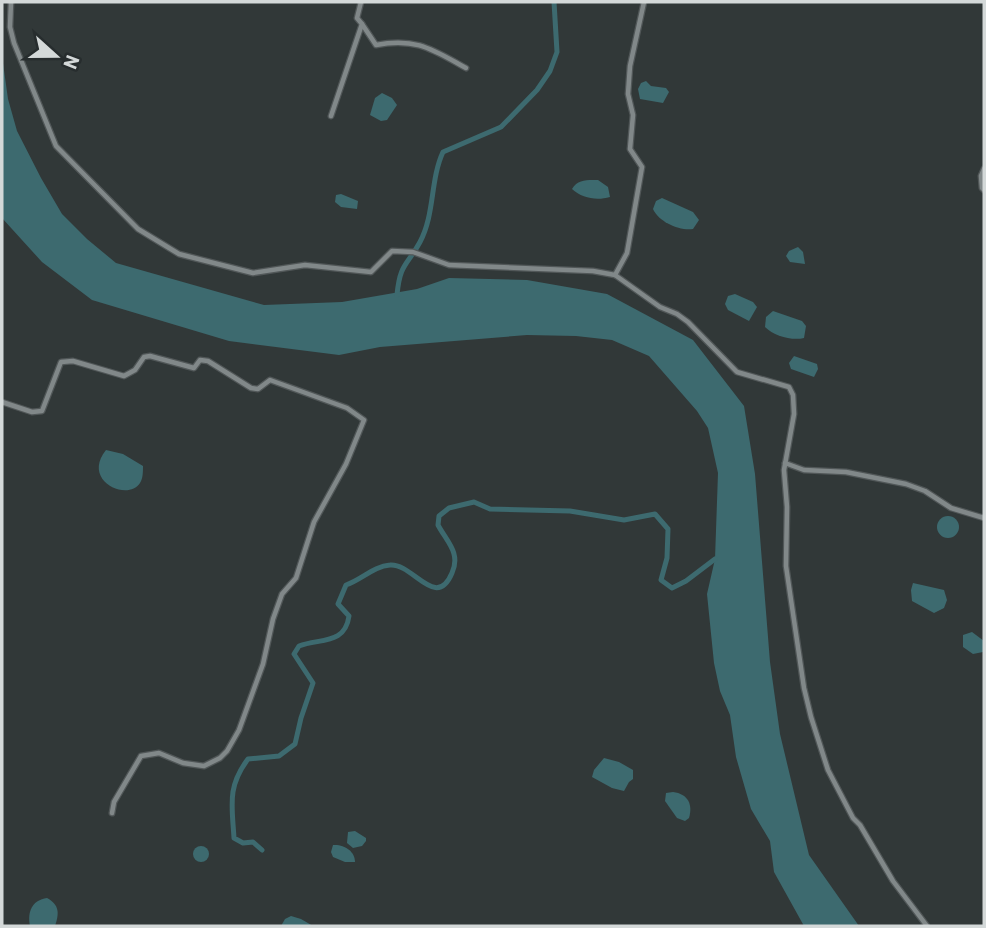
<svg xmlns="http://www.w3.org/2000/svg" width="986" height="928" viewBox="0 0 986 928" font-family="Barlow,sans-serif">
	<rect width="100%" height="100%" fill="#313838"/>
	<!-- water -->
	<g fill="#3d6a6f">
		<path d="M2,56L8,99L17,131L41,178L62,214L87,239L116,263L264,305L342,302L417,289L449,278L527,280L607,294L693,340L744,406L755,474L770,662L780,734L809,855L859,926H804L774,872L770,841L751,809L736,757L730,715L720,691L714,663L707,594L715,559L718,473L708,428L697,411L649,356L612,340L576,336L527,335L380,347L339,355L229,341L92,300L42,262L2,218Z"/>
		<path d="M646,81L651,86L666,88L669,92L663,103L640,99L638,89L641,83Z"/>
		<path d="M382,93L392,98L397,105L387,120L381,121L370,115L375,98Z"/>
		<path d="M598,180L608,187L610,197C596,201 582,198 572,189C578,179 587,180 598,180Z"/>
		<path d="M341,194L358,201L357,209L341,207L335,202L336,195Z"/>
		<path d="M662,198L693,212L699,220L693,229C679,231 659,222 653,209L656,201Z"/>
		<path d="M798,247L803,252L805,264L790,262L786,256L789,251Z"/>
		<path d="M735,294L753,302L757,307L749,321L728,310L725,304L728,296Z"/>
		<path d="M773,311L802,321L806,326L804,338C792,341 774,336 765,327L766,317Z"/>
		<path d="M794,356L817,364L818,369L814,377L791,369L789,363Z"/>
		<path d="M106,450L123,454L143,466C143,471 143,479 140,483C128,502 81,481 106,450Z"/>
		<circle cx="948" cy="527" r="11"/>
		<path d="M913,583L944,590L947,600L944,608L934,613L912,601L911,590Z"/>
		<path d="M972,632L984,641L983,652L973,654L963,647V635Z"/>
		<path d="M604,758L619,762L633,770V779L629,782L624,791L612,788L592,777L594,770Z"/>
		<path d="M673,792C688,794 693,804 689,818L685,821L677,818L665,801L666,793Z"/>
		<path d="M355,831L366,838V841L362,846L353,848L347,843L348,832Z"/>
		<path d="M333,845C344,844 355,851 355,862H345L333,857L331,852Z"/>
		<circle cx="201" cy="854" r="8"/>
		<path d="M47,898C60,905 59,914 55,926H30C27,912 32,900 47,898Z"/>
		<path d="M291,916L301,919L313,926H281L285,919Z"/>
	</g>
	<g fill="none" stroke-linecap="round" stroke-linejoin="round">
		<!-- canal -->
		<g stroke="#3d6a6f" stroke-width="5">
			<path d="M397,295C400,263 407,266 420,242C435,214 430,180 443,152L501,127L537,90L550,71L557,52L554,2"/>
			<path d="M262,850L253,842L243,843L234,838C232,805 227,787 248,759L279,756L295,744L301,718L313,683L294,654L299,646C320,638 345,645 349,616L338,604L346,585C361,580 374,566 390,565C413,563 436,611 452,573C461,553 447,542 438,525L439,516L449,508L474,502L490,509L570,511L624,520L655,514L668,529L667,558L661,580L672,588L686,581L715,559"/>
		</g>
		<!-- minor casing -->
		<g stroke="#515758" stroke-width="7">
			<g id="minor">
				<path d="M11,2L10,27L14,43L56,146L138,229L179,254L253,273L305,265L371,272L392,251L413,252L449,265L593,271L615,275L660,307L677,314L688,322L737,372L789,387L793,395L794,414L784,470L787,507L786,566L804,688L811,717L828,770L853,818L860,825L893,881L927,926"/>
				<path d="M362,24L376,45C416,37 433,50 466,68"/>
				<path d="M331,116L362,24L357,18L361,2"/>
				<path d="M984,169L981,176L982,188L984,190"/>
				<path d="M615,275L627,253L642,167L630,149L633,115L628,94L630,66L644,2"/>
				<path d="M2,402L32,412L42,411L61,362L73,361L124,376L135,370L144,357L150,356L194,368L200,360L208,361L251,388L258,389L270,380L347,408L364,420L346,464L314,522L296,578L282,594L273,619L263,664L239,730L227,751L220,758L204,766L183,763L159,753L141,756L114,802L112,813"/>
				<path d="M785,463L804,470L846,472L906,484L925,491L951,508L984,518"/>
			</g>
		</g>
		<!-- minor -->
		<use href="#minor" stroke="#818889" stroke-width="4.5"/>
	</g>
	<!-- border -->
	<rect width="986" height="928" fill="none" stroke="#d4d9d9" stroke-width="7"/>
	<!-- north arrow -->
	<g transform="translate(56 56) rotate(111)" stroke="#272d2e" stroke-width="5" paint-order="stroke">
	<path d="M0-5L12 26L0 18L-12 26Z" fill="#d4d9d9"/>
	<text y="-10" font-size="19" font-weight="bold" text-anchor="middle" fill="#d4d9d9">N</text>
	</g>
</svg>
